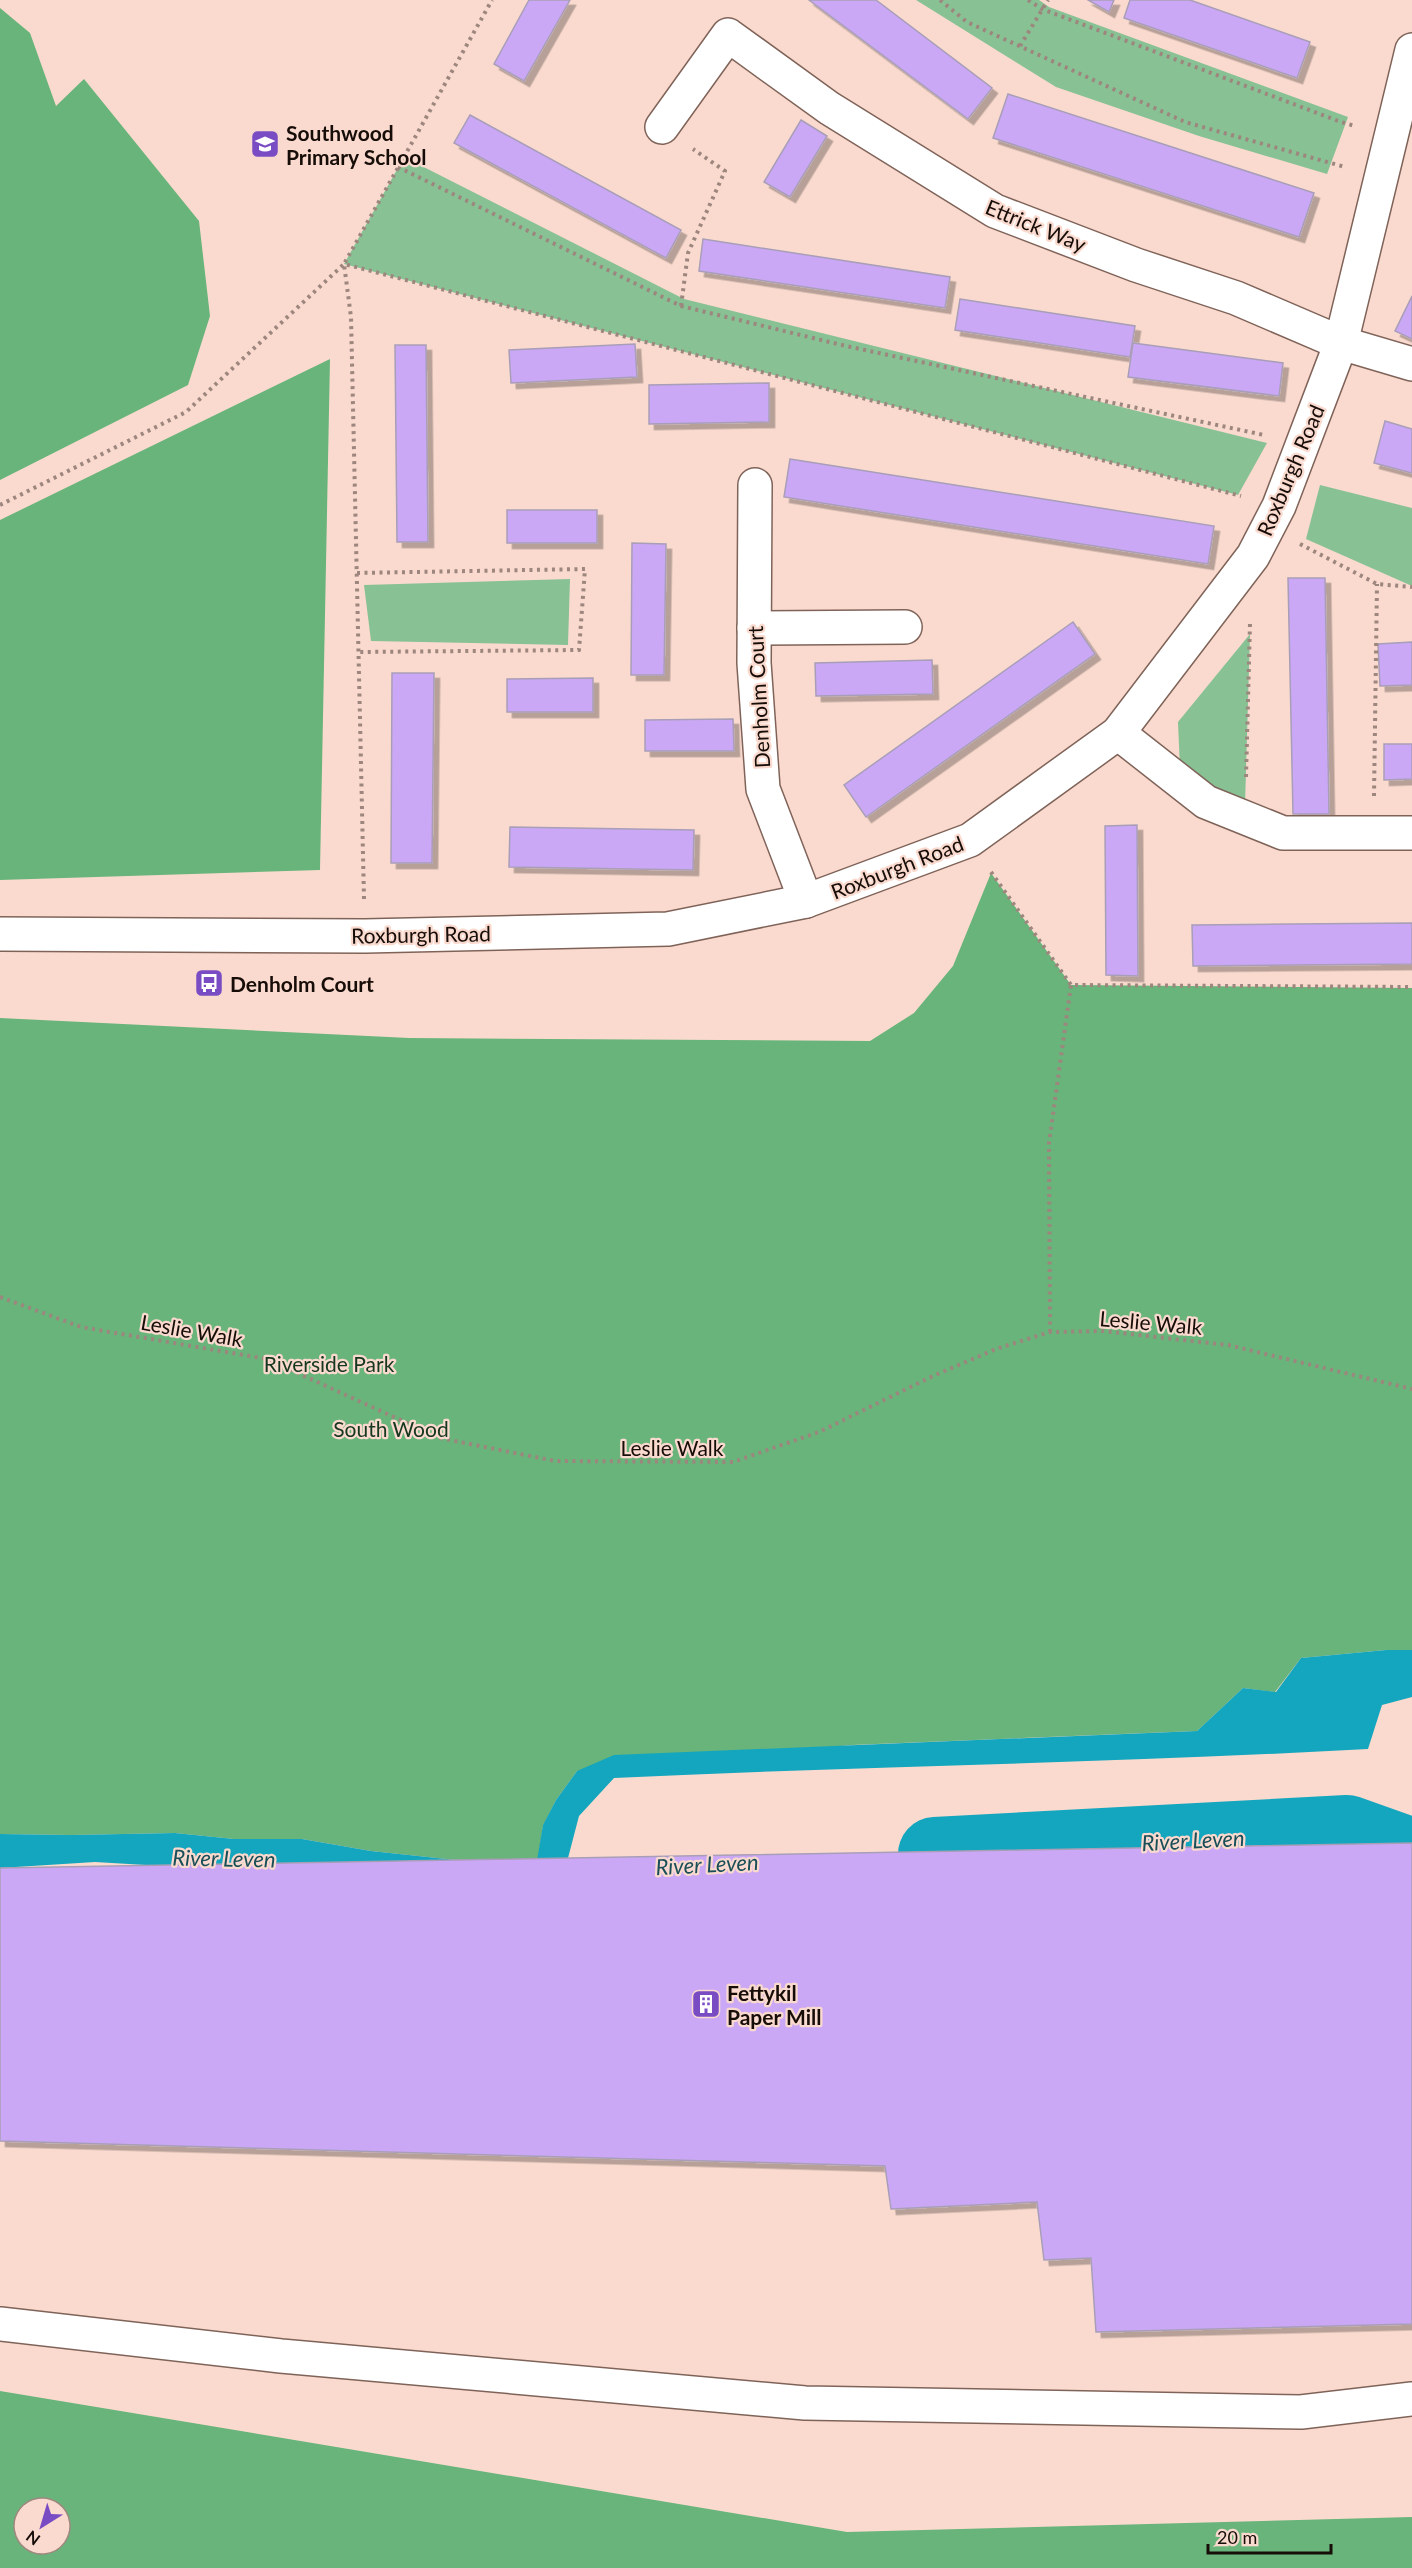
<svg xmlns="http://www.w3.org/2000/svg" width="1412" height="2568" viewBox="0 0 1412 2568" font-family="Lato,sans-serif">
	<defs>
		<filter id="shadow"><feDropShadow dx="5.5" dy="5.5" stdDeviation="0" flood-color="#0004"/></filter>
	</defs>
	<rect width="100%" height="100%" fill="#fadace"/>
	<!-- green -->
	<g fill="#88c194">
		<path d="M916,0H1039L1049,7L1348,117L1327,174L1199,136L1056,87Z"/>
		<path d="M404,157L684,299L1267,443L1238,495L344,264Z"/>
		<path d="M1320,485L1412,508V586L1306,539Z"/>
		<path d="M570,579L568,645L371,641L364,585Z"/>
		<path d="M1250,634L1245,805L1180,769L1178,722Z"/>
	</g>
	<!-- forest -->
	<g fill="#68b47b" fill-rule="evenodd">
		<path d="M0,8L30,33L56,106L84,79L199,221L210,316L188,385L0,480Z"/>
		<path d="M330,359L320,870L0,880V520Z"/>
		<path d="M991,873L1071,985L1412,988V1650H1386L1301,1658L1275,1692L1243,1688L1197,1731L852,1745L577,1771L556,1800L543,1826L537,1866L503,1865L371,1851L302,1839H234L175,1833L71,1835L0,1834V1018L409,1038L870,1041L914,1013L953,966Z"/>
		<path d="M0,2391L847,2532L1412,2517V2568H0ZM24,2508H60V2544H24Z"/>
	</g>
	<!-- water -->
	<path fill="#13a6be" d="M1386,1650H1412V1697L1382,1705L1368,1749C1117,1763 865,1766 614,1778L579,1816L568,1858L578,1907L264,1872L95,1862L0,1868V1834L71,1835L175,1833L234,1839H302L371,1851L503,1865L536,1866L543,1825L556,1800L577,1771L614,1755L1197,1731L1243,1688L1276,1692L1301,1658Z"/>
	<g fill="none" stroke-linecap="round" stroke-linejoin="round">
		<!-- river -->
		<path stroke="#13a6be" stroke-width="74" d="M935,1854L1347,1832L1412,1855"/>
	</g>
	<!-- building -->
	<g fill="#caa8f6" stroke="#a99eb8" stroke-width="1.5" filter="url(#shadow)">
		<path d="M529,0H570L524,81L494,64Z"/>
		<path d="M809,0H876L992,88L968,119Z"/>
		<path d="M1088,0H1114L1109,12Z"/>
		<path d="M1130,0H1190L1310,42L1297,78L1124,18Z"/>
		<path d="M1008,94L1314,193L1299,237L993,138Z"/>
		<path d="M470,115L681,230L666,258L454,143Z"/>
		<path d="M801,120L827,136L790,197L764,182Z"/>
		<path d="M703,239L950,277L945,308L699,271Z"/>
		<path d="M1412,296V339L1395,331Z"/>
		<path d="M960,299L1135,326L1130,357L955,330Z"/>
		<path d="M1133,343L1283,363L1279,396L1128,377Z"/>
		<path d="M635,344L637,377L511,383L509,350Z"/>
		<path d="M395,345H426L428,542H397Z"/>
		<path d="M769,383V422L649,424V385Z"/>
		<path d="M1385,421L1412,429V473L1374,463Z"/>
		<path d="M790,459L1214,526L1208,564L784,497Z"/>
		<rect x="507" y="510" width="90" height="33"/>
		<path d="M632,543L666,544L664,675H631Z"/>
		<path d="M1288,578H1325L1329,814H1293Z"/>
		<path d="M1073,622L1095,654L866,817L844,785Z"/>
		<path d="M1412,642V685L1380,686L1378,644Z"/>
		<path d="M932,660L933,694L816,696L815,663Z"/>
		<path d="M392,673H434L432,863H391Z"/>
		<path d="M593,678V712H507V679Z"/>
		<path d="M733,719L734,751H645V720Z"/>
		<path d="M1384,744H1412V779L1384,780Z"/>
		<path d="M1137,825L1138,976L1106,975L1105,826Z"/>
		<path d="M510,827L694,830L693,870L509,867Z"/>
		<path d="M1412,923V964L1193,966L1192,925Z"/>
		<path d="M1412,1843V2324L1096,2332L1091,2258L1044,2260L1037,2202L891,2209L885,2166L0,2141V1868Z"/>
	</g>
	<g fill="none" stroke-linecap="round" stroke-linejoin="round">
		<!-- minor casing -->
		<g stroke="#7f6359" stroke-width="36">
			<g id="minor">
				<path d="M662,127L728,35L829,108L995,211L1136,265L1236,298L1341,343L1412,364"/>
				<path d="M755,485L754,663L763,789L806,901"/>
				<path d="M754,628L905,627"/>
				<path d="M1118,733L1206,802L1283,833H1412"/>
				<path d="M0,934L365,936L668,929L806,901L970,840L1118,733L1253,556L1279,506L1341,343L1412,50"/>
				<path d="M0,2324L281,2356L805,2403L1301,2412L1412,2399"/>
			</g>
		</g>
		<!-- path -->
		<g stroke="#9d867d" stroke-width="4" stroke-dasharray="3 4.5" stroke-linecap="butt">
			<path d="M940,0L967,22L1185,122L1345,167"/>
			<path d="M1028,0L1042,9L1341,122L1355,126"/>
			<path d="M1020,46L1048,0"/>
			<path d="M398,167L681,306L846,346L1264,435"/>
			<path d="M681,306L688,253L725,171L693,149"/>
			<path d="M0,505L186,412L344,264L1241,496"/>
			<path d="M1300,544L1377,584L1412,587"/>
			<path d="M357,573L585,569L579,650L358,652"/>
			<path d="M1246,777L1250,623"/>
			<path d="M1374,796L1377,584"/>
			<path d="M991,872L1071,985L1412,987"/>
			<path d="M364,899L351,317L344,264L492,0"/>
			<path d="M0,1297L81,1327L267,1359L440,1438L555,1461L733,1462L819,1432L933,1376L996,1349L1050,1332L1103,1331L1228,1345L1412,1389"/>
			<path d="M1050,1332L1049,1143L1071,985"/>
		</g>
		<!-- minor -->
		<use href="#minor" stroke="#fff" stroke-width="33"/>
	</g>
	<!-- icons -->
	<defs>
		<g id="school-square" transform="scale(1.5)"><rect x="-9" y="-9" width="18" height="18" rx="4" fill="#794cc4" stroke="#fadace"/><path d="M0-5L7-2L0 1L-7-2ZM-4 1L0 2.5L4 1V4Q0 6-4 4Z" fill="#fff"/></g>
		<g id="bus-square" transform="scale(1.5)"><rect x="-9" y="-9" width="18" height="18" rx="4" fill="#794cc4" stroke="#fadace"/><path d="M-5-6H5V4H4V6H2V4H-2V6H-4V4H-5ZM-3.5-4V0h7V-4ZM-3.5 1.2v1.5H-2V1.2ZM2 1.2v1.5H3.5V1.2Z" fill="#fff"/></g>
		<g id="building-square" transform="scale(1.5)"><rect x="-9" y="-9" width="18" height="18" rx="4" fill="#794cc4" stroke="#fadace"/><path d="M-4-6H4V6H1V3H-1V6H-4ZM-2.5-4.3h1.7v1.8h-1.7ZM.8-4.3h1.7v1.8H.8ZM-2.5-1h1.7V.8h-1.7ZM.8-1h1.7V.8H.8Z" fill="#fff"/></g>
	</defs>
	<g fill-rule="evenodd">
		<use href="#school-square" x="265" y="144"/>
		<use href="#bus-square" x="209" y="983"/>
		<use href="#building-square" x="706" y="2004"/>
	</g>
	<g text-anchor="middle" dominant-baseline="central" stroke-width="4.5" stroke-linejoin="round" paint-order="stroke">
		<!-- poi labels -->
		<g font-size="21" font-weight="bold" fill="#160c08" stroke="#fadace" text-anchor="start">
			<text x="286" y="132">Southwood<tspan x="286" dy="24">Primary School</tspan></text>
			<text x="230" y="983">Denholm Court</text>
			<text x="727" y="1992">Fettykil<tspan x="727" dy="24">Paper Mill</tspan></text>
		</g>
		<!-- street labels -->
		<g font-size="21" fill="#160c08" stroke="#fadace">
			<text transform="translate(1036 225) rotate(22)">Ettrick Way</text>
			<text transform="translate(1290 470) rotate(-67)">Roxburgh Road</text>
			<text transform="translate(758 697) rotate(-93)">Denholm Court</text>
			<text transform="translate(897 867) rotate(-21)">Roxburgh Road</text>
			<text transform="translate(421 934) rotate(-1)">Roxburgh Road</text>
			<text transform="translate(1151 1322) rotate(5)">Leslie Walk</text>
			<text transform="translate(192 1330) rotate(10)">Leslie Walk</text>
			<text x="672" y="1447">Leslie Walk</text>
		</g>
		<!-- park labels -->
		<g font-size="21" fill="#16371f" stroke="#fadace">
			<text x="329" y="1363">Riverside Park</text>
			<text x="391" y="1428">South Wood</text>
		</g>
		<!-- water labels -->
		<g font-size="22" font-style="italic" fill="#184e58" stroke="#fadace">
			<text transform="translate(1193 1840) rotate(-3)">River Leven</text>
			<text transform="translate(224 1858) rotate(1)">River Leven</text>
			<text transform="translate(707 1864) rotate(-3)">River Leven</text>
		</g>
	</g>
	<!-- north arrow -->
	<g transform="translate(42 2526) rotate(217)"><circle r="28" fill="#fadace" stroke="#9f887f" stroke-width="1.5"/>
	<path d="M0-4.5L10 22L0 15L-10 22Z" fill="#794cc4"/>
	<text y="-9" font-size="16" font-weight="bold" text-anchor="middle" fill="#160c08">N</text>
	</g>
	<!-- scale -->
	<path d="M1208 2544v9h123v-9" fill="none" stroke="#160c08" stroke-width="3"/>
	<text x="1217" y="2544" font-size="18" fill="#160c08" stroke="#fadace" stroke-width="4.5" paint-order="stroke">20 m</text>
</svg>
